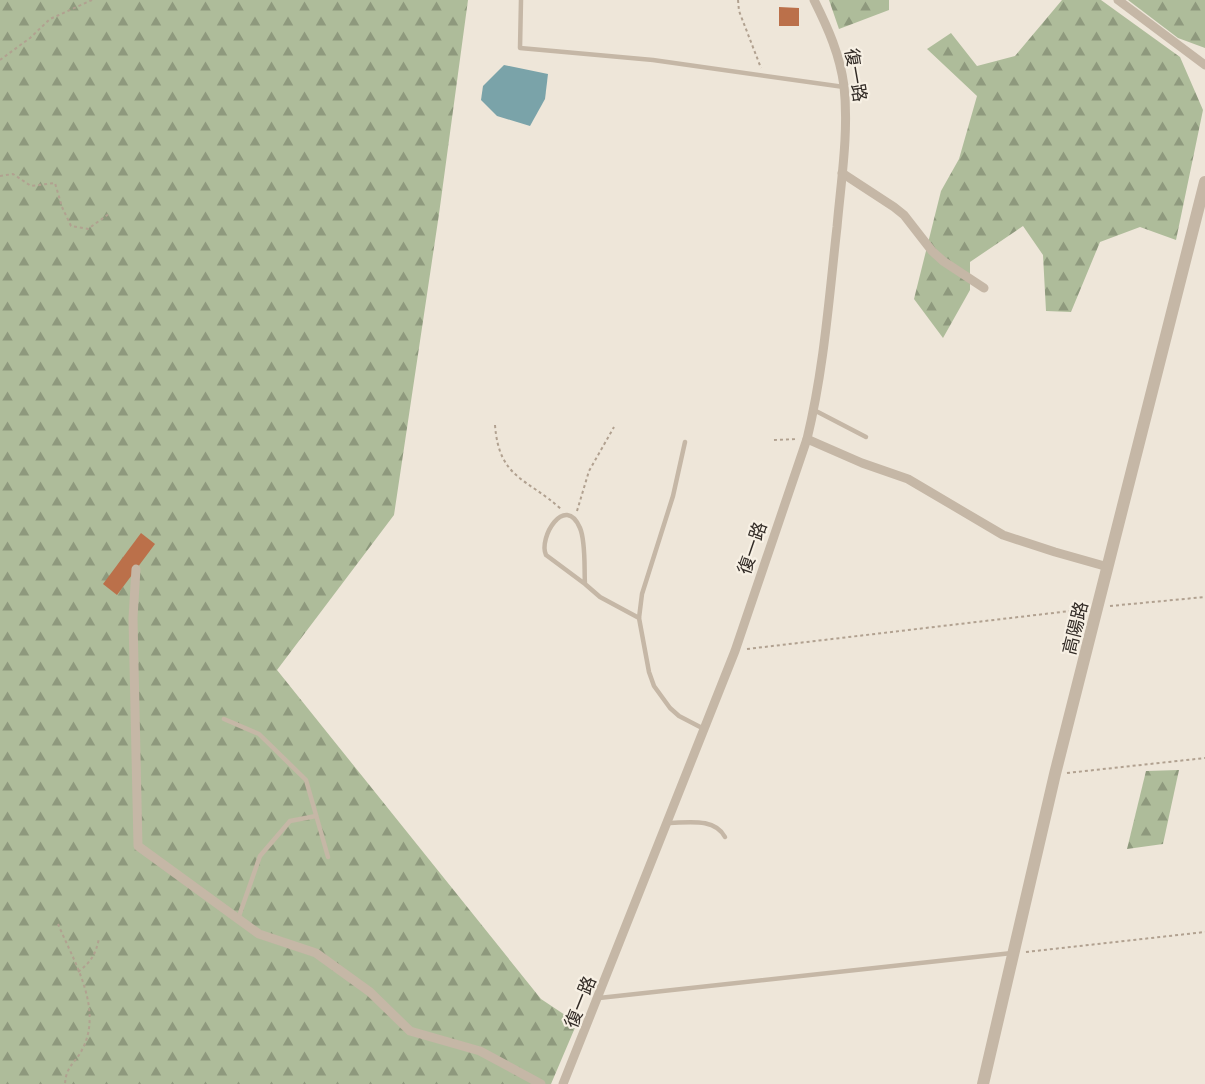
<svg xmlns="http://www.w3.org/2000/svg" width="1205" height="1084" viewBox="0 0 1205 1084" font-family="Roboto,'Noto Sans TC',sans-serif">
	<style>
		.forest { fill: url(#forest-firs) }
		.water { fill: #7aa3a9 }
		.building { fill: #bb704a }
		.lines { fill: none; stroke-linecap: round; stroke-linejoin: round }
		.path { stroke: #b1a190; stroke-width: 2; stroke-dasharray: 3 3; stroke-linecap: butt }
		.service { stroke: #c5b7a6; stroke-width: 4.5 }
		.minor { stroke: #c5b7a6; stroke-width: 9 }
		.tertiary { stroke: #c5b7a6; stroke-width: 12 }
		.labels { text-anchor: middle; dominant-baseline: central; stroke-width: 4.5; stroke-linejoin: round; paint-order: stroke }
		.street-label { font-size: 18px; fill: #322b26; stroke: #f7f0e4 }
	</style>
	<defs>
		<pattern id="forest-firs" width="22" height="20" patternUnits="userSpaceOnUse" patternTransform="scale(1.5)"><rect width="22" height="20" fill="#aebc9a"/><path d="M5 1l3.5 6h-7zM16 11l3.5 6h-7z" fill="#8e997d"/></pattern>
	</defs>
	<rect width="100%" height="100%" fill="#eee6d9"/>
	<g class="forest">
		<path d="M0 0H468L439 214 394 515 277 670 541 999 577 1023 551 1084H0Z"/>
		<path d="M829 0H889V10L839 29Z"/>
		<path d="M1062 0H1101L1180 57 1203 110 1176 240 1140 227 1100 242 1071 312 1046 311 1043 255 1023 226 970 262V290L943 338 914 299 941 191 959 159 977 96 927 49 951 33 977 66 1015 56Z"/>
		<path d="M1128 0H1205V48L1178 38Z"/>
		<path d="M1179 770 1163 844 1127 849 1146 771Z"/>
	</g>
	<path class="water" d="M504 65 548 74 545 99 530 126 497 116 481 100 483 86Z"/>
	<g class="building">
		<path d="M779 7 799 8V26H779Z"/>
		<path d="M141 533 155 544 117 595 103 584Z"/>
	</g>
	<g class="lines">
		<g class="path">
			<path d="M738 0 739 11 761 68"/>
			<path d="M0 60 30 38 50 19 92 0"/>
			<path d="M0 176 13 174 31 186 55 183 62 207 71 226 88 229 110 213"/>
			<path d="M495 425C499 479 527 478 561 509"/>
			<path d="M774 440 798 439"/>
			<path d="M577 511 589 471 614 427"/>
			<path d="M1110 606 1205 597"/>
			<path d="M747 649 1087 609"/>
			<path d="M1067 773 1205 758"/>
			<path d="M58 924C73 960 103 1007 83 1048 76 1063 66 1065 65 1084"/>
			<path d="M1026 952 1205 932"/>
			<path d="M78 972C91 962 96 954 99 938"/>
		</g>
		<g class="service">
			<path d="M521 0 520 48 653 60 844 87"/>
			<path d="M814 410 866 437"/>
			<path d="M685 442 673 496 642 594 639 618 649 672 654 686 670 708 679 716 704 729"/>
			<path d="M585 584 546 555C538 538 565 493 580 528 586 542 584 569 585 584L600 597 639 618"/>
			<path d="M224 719 259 734 306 780 328 857"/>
			<path d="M667 823C687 823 714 817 725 837"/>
			<path d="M238 919 260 856 290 821 316 816"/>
			<path d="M599 998 1012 953"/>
		</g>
		<g class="minor">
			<path d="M1118 0 1205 65"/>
			<path d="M842 173 894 207 904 215 932 251 943 261 984 288"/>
			<path d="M807 439 862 463 908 479 1003 535 1055 552 1108 567"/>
			<path d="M136 569 133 618 138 846 259 934 316 953 370 992 410 1031 480 1051 541 1084"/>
			<path d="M563 1084 735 651 807 439C824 369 829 298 837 227 841 181 849 132 844 86 840 55 828 28 814 0"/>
		</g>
		<path class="tertiary" d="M983 1084 1055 774 1205 182"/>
	</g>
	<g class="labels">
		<g class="street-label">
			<text transform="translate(856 75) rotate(80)">復一路</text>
			<text transform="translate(752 548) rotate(-71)">復一路</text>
			<text transform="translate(1075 628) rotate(-76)">高陽路</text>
			<text transform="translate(580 1002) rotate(-68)">復一路</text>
		</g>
	</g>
</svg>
